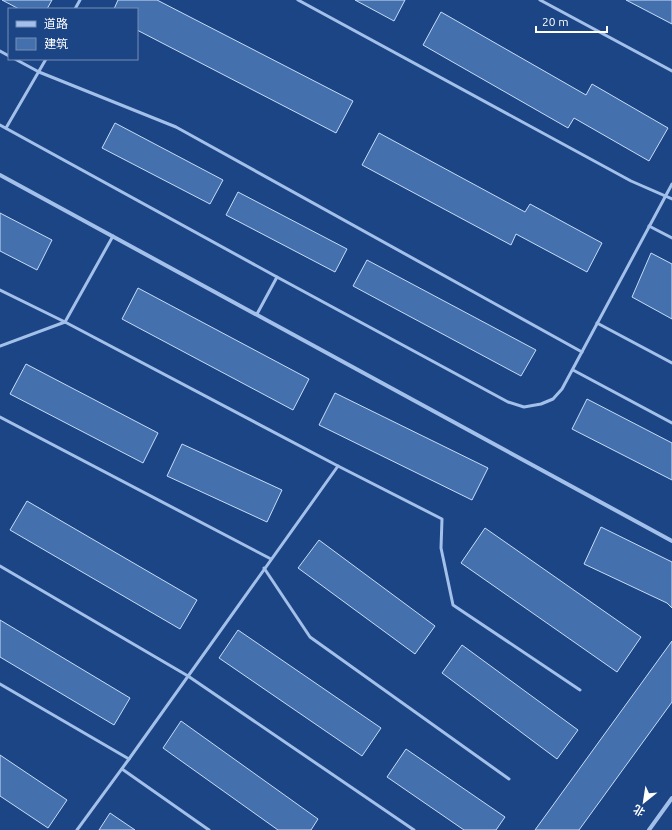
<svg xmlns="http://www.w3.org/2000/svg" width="672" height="830" viewBox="0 0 672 830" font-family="Ubuntu,'Noto Sans SC',sans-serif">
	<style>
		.building { fill: #4470ae; stroke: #c7dcf8 }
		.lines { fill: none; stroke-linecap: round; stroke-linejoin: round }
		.service { stroke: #a3c0eb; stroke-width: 3 }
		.minor { stroke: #a3c0eb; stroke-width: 4 }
	</style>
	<rect width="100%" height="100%" fill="#1c4585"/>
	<g class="building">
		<path d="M2 0H52L47 9H19Z"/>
		<path d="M118 0H157L353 101 336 133 137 30V9H114Z"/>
		<path d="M355 0H405L394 21Z"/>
		<path d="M626 0H672V24Z"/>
		<path d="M441 12 586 95 592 84 668 128 649 161 574 118 568 128 423 45Z"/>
		<path d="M115 123 223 180 210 204 102 148Z"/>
		<path d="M379 133 525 212 530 204 602 243 587 272 516 234 511 245 362 165Z"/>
		<path d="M238 192 347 249 335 272 226 215Z"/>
		<path d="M0 213 52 240 37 270 0 251Z"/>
		<path d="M651 253 672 264V319L632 297Z"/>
		<path d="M367 260 536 350 521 376 353 286Z"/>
		<path d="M138 288 309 379 293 410 122 319Z"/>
		<path d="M26 364 158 433 143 463 10 394Z"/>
		<path d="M335 393 488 468 472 500 319 425Z"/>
		<path d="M587 399 672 443V480L572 429Z"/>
		<path d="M182 444 282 490 267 522 167 476Z"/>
		<path d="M27 501 197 600 180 629 10 530Z"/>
		<path d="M601 527 672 562V608L667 603 584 564Z"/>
		<path d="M485 528 641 637 617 672 461 563Z"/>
		<path d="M319 540 435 626 415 654 298 568Z"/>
		<path d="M0 620 130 698 114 725 0 657Z"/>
		<path d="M238 630 381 728 362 756 219 658Z"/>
		<path d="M672 641V702L579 830H535Z"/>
		<path d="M462 645 578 730 557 759 442 673Z"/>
		<path d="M181 721 318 819 311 830H278L163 748Z"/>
		<path d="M406 749 505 817 496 830H464L387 777Z"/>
		<path d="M0 755 67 800 48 828 0 796Z"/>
		<path d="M110 813 135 830H99Z"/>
	</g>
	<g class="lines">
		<g class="service">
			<path d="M298 0 631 181 672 199"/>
			<path d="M540 0 672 71"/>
			<path d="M75 9 80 0"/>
			<path d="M0 51 9 56"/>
			<path d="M15 59 39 72 176 127 582 352"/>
			<path d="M0 125 277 277 508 402 524 407 541 404 553 399 562 389 672 184"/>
			<path d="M6 128 46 59"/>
			<path d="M649 226 672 238"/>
			<path d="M0 290 65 322 338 466 442 519 441 548 453 605 580 690"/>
			<path d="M257 314 277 277"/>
			<path d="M597 323 672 363"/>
			<path d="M0 346 65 322 113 236"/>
			<path d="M573 370 672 423"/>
			<path d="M0 417 271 559"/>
			<path d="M0 566 188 676 414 830"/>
			<path d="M264 568 310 637 509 779"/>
			<path d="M0 684 129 759"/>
			<path d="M122 769 209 830"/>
			<path d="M77 830 129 759 338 466"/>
		</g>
		<g class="minor">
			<path d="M0 175 672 541"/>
			<path d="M649 830 672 798"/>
		</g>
	</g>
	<rect x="8" y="8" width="130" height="52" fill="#1c4585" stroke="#778fb6"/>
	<rect x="16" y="21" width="20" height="6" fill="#a3c0eb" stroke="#778fb6"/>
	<text x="44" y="28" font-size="12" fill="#ffffff">道路</text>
	<rect x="16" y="38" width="20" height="12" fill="#4470ae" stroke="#778fb6"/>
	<text x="44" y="48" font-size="12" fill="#ffffff">建筑</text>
	<g transform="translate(644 802) rotate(210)" stroke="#1c4585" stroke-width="3" paint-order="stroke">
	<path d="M0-3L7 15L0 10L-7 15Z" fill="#ffffff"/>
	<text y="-6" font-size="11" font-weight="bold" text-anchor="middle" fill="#ffffff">北</text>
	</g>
	<path d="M536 26v6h71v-6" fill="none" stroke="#ffffff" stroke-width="2"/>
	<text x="542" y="26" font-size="12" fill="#ffffff" stroke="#1c4585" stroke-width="3" paint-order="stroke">20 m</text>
</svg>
